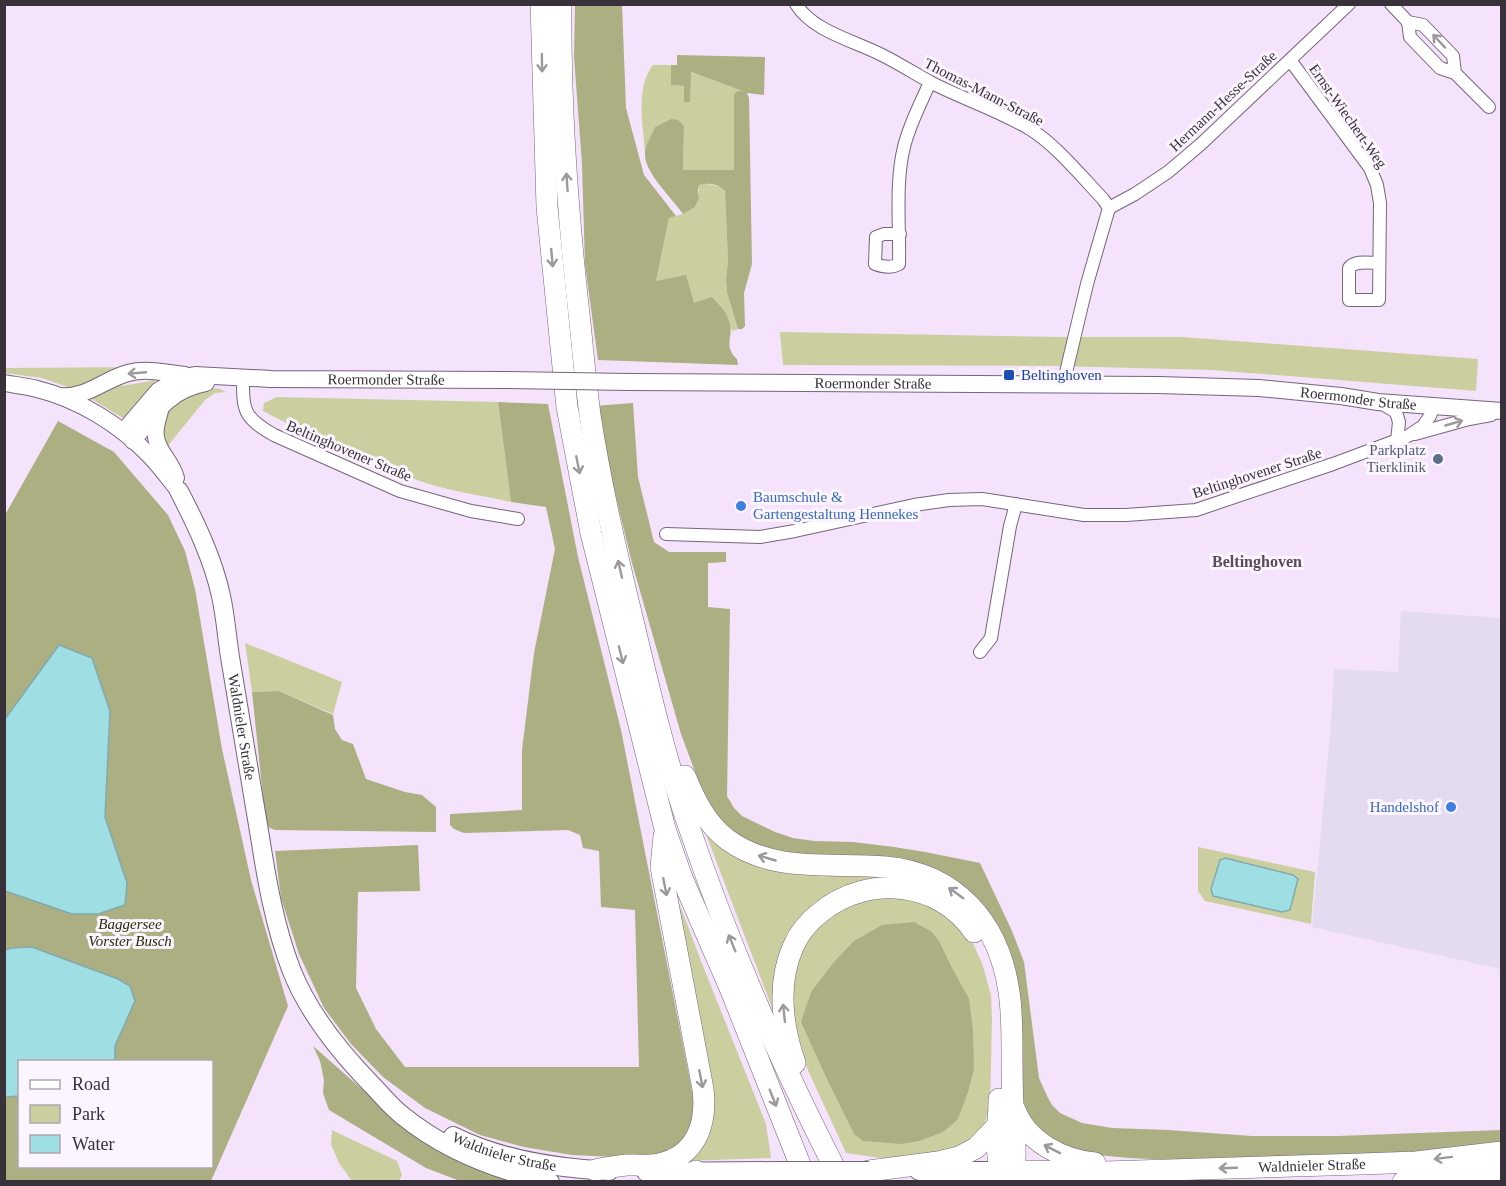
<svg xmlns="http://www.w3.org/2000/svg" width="1506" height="1186" viewBox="0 0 1506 1186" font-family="Georgia,serif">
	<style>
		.commercial { fill: #e4dbf0 }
		.green { fill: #cbcfa0 }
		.forest { fill: #abaf81 }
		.water { fill: #9fdee3; stroke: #80aab0; stroke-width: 1.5 }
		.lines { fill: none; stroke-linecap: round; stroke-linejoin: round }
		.street-casing { stroke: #75657a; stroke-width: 14 }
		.secondary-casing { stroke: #75657a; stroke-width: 18 }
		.primary-casing { stroke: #75657a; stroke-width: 20 }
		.highway-casing { stroke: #75657a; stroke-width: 22 }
		.street { stroke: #fff; stroke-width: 12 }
		.secondary { stroke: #fff; stroke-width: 16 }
		.primary { stroke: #fff; stroke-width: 18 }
		.highway { stroke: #fff; stroke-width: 21 }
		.secondary-bridge-casing { stroke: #75657a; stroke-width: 18; stroke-linecap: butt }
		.primary-bridge-casing { stroke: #75657a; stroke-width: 20; stroke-linecap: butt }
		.secondary-bridge { stroke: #fff; stroke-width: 16 }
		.primary-bridge { stroke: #fff; stroke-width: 18 }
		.oneway { stroke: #9c989c }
		.transit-dot { fill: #1a4fb4; stroke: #fcf4fe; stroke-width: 2 }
		.service-dot { fill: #5c6f8a; stroke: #fcf4fe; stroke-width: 2 }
		.shop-dot { fill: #3f7fe0; stroke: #fcf4fe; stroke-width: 2 }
		.labels { text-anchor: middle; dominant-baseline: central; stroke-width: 6; stroke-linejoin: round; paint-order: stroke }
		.street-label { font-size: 15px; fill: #38313a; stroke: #fcf4fe }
		.transit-label { font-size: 15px; fill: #164399; stroke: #fcf4fe; text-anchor: start }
		.service-label { font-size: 15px; fill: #4e5e75; stroke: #fcf4fe; text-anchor: end }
		.shop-label { font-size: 15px; fill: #366cbe; stroke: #fcf4fe; text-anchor: start }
		.park-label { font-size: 15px; font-style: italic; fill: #2b2c06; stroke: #fcf4fe }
		.neighbourhood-label { font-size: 16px; font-weight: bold; fill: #5a4a5f; stroke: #fcf4fe }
	</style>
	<rect width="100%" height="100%" fill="#f5e2fb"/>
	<path class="commercial" d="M1401 611 1501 618V969L1312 927 1331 725 1334 669 1398 672Z"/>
	<g class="green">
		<path d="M653 65H671V85L684 86V102L690 101V72L747 92 734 94V170H683L684 126 671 119 655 127 645 153C643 125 635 88 653 65Z"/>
		<path d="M704 183 721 187 725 192 728 261 726 279 727 292 738 329 732 331 729 318 694 304 656 281 669 218 683 214 695 207 699 198V185Z"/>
		<path d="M780 332 1061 337H1182L1478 359 1476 391 1212 370 1057 366 783 365Z"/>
		<path d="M149 367 73 389 42 378 5 373 4 368Z"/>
		<path d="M151 376 157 378 129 419 126 420 90 398 121 380 122 386 151 381Z"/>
		<path d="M210 388 220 389 226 392 215 393 205 400 166 448 161 429 168 409 177 399Z"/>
		<path d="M277 397 498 402 511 502C486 496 454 492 429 484 372 466 317 439 263 411L264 403Z"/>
		<path d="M245 643 342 682 333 714 279 691 252 692Z"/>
		<path d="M699 816 896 874 981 936 902 883 794 929 779 1026Z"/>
		<path d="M1198 847 1315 872 1311 924 1205 901 1198 891Z"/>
		<path d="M667 871 701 961 766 1124 771 1158 683 1161 707 1128Z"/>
		<path d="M899 895 931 905 969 935 982 963 991 995 992 1020 990 1105 985 1123 973 1142 966 1148 888 1159 846 1153 807 1068 791 1009 793 974 802 947 819 921 850 903Z"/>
		<path d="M332 1130 397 1161 402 1175 399 1181H352L339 1163 331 1144Z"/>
	</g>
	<g class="forest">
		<path d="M575 5H622L626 108 644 175 676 216 669 218 656 281 686 275 694 303 712 297C718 304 726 311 729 320 735 335 722 346 737 359L738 365 598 360 585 264 582 164 574 57Z"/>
		<path d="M677 55 765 57 764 95 747 93 749 98 752 264 744 293 745 326 742 329H738L727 292 726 279 728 261 725 191C719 184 708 182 699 185L698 190 699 198 695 207 683 214C672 198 644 172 645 154 645 145 652 135 655 127L671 119 678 120 684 126 683 170H734V94L738 91H743L691 72 690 102H684V86L671 85V65H677Z"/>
		<path d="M498 402 548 404 578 557 621 730 694 1101 692 1129 675 1150 636 1158 572 1155 524 1147 480 1135 425 1108 383 1077 351 1044 324 1008 299 954 281 898 275 851 418 845 420 891 358 892 356 988 376 1029 405 1067H639L635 910 601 907 599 851 583 848 580 835 568 830 464 833 454 829 450 825V814L522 810V750L534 653 555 549 546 507 511 502Z"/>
		<path d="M633 403 638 477 654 542 669 552H726V562L708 563V607L730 609 727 796 734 808 742 816 775 832 793 838 814 841 853 842 894 847 925 852 980 863 1012 931 1024 962 1039 1078 1047 1096 1052 1105 1060 1113 1082 1123 1112 1128 1168 1130 1252 1136H1338L1501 1130V1144L1407 1153 1176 1160 1129 1158 1077 1153 1049 1141 1025 1112 1022 1100 1016 991 950 878 929 866 902 861 825 857 769 850 748 841 730 829 714 812 703 793 681 734 632 563 594 406Z"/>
		<path d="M58 421 114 452 168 515 185 551 195 589 222 749 251 880 288 1006 211 1181H5V1097L19 1096 20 1166H212V1062L115 1061V1046L134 1001 130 986 118 979 32 947 12 948 5 950V891L72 914 127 883 105 817 110 711 59 645 5 719V515Z"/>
		<path d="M279 691 333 715 335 729 342 740 353 744 366 779 405 792 422 795 436 807V832L275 830 270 828 266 825 252 692Z"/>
		<path d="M914 922 932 932 940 943 951 966 969 999 973 1031 974 1069 968 1092 958 1119 943 1132 919 1141 902 1144 863 1141 854 1134 827 1079 801 1022 811 992 834 962 854 941 882 925Z"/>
		<path d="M313 1046 405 1127 459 1162 515 1181H460L426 1168 329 1110 323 1093 324 1080 320 1061Z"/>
	</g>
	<g class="water">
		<path d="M59 645 92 658 110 711 105 817 127 883 125 905 98 914H72L5 891V719Z"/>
		<path d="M1225 858 1293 875 1298 879 1290 910 1282 912 1213 896 1211 889 1220 860Z"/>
		<path d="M32 947 118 979 130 986 135 1001 115 1046V1061L20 1062 19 1096 5 1097V950L12 948Z"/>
	</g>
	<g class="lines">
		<defs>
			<g id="street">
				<path d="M796 4C812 31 855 41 882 55 898 63 914 73 930 82 963 99 998 110 1030 129 1056 145 1081 176 1103 199L1109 208 1087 284 1063 385"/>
				<path d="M1391 4 1408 22 1423 25 1453 56 1455 73"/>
				<path d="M1408 22 1410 37 1440 68 1455 73 1489 107"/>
				<path d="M1290 60 1370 168 1377 185 1380 203 1379 300H1349V268C1355 260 1369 263 1378 263"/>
				<path d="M1109 208 1135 194 1168 172 1201 144 1349 4"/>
				<path d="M900 234H884L876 237 875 264C883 267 892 268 899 264 900 228 895 182 904 147 909 125 921 103 930 82"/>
				<path d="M243 377C243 411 243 417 274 435L400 491 471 511 518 519"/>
				<path d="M1381 403 1396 412 1399 422 1397 441"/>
				<path d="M1415 434 1469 419 1491 415"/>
				<path d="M666 534 760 537 795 531 914 505 949 500 982 499 1084 515H1126L1196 510 1333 464 1408 436 1423 426 1430 416 1433 407"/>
				<path d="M980 652 991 638 1010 526 1016 504"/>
			</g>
			<g id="secondary">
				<path id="s1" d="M630 382 1158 385 1259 388 1341 396 1378 402 1502 411"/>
				<path d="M4 383C15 385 26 386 37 389 78 399 119 424 149 455 160 466 169 479 179 491"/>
				<path d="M60 396C87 398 103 380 128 373 146 368 167 373 185 375"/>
				<path d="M160 411C157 421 153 433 158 444 163 457 172 463 176 478"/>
				<path id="s2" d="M123 432 158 391 180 378 195 375 271 379 504 380"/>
				<path d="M133 441C155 413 169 390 206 383"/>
			</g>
			<g id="primary">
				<path id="s3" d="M179 491C196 524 213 559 221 596 226 618 227 641 231 663 241 721 250 779 260 837 267 882 275 927 291 969 308 1013 339 1051 371 1084 381 1094 391 1107 403 1116 446 1151 496 1170 550 1182"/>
				<path id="s4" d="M453 1136C501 1160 556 1168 609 1171"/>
				<path d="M919 1171H1014"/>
				<path d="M646 1172 779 1171"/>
			</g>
			<g id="highway">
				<path d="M541 4 547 207 567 407 591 533 665 829 682 878 730 988 807 1182"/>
				<path d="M561 4C560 111 568 218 580 323 583 354 586 384 590 415 601 486 617 556 634 625 650 693 666 761 689 827 730 948 782 1067 842 1182"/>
				<path d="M685 776C695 800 706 824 728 840 775 874 832 862 886 867 957 874 999 923 1009 992 1012 1011 1012 1031 1012 1051 1012 1069 1012 1087 1013 1105 1013 1130 1019 1158 1011 1182"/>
				<path d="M795 1063C782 1026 777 983 793 947 799 933 809 921 821 912 868 874 940 881 974 932"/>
				<path d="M999 1099C999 1126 993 1157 1004 1182"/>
				<path d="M1015 1110C1027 1142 1063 1160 1095 1163"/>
				<path d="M595 1170C605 1168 616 1166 627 1165 637 1165 648 1166 659 1164 697 1156 707 1123 703 1089L661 867 664 836"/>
				<path d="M869 1171 938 1162 959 1157 976 1148 999 1124"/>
				<path id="s5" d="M1015 1171 1105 1172 1361 1164 1416 1162 1502 1152"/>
				<path d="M678 1182 696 1171"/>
				<path d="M1403 1182 1502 1171"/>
			</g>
		</defs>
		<use href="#street" class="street-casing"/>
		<use href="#secondary" class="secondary-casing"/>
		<use href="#primary" class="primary-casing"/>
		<use href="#highway" class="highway-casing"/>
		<use href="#street" class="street"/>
		<use href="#secondary" class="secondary"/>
		<use href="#primary" class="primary"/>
		<use href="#highway" class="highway"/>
		<defs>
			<path id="secondary-bridge" d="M504 380 630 382"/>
			<path id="primary-bridge" d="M779 1171H869"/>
		</defs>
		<use href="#secondary-bridge" class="secondary-bridge-casing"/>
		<use href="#primary-bridge" class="primary-bridge-casing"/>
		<use href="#secondary-bridge" class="secondary-bridge"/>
		<use href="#primary-bridge" class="primary-bridge"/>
	</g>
	<defs><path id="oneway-shaft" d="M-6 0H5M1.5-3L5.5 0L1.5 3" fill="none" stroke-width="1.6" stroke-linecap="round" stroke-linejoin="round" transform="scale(1.5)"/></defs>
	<g class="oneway">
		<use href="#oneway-shaft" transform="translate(1439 41) rotate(-133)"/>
		<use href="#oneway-shaft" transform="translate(542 63) rotate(89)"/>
		<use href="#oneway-shaft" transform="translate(567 182) rotate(-94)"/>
		<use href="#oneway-shaft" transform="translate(552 258) rotate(85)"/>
		<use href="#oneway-shaft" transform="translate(137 373) rotate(175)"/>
		<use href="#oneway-shaft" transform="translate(1454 423) rotate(-16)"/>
		<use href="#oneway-shaft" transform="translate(578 465) rotate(79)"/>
		<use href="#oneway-shaft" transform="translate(620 569) rotate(-103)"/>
		<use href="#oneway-shaft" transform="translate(621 655) rotate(76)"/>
		<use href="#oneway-shaft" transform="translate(767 858) rotate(-164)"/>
		<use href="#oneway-shaft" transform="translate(665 887) rotate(79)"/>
		<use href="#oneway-shaft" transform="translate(956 893) rotate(-144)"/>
		<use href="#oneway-shaft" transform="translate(732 943) rotate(-112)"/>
		<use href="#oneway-shaft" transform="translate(784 1013) rotate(-96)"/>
		<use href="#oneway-shaft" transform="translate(701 1079) rotate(79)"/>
		<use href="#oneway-shaft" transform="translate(773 1098) rotate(68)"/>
		<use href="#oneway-shaft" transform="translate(1052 1149) rotate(-153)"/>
		<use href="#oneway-shaft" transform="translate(1443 1158) rotate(173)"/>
		<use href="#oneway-shaft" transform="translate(1228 1168) rotate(178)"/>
	</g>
	<rect class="transit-dot" x="1003" y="369" width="12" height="12" rx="3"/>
	<circle class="service-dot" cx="1438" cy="459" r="6"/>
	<g class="shop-dot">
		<circle cx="741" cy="506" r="6"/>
		<circle cx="1451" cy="807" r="6"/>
	</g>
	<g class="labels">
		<g class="street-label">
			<text transform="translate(984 92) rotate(27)">Thomas-Mann-Straße</text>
			<text transform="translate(1223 101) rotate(-43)">Hermann-Hesse-Straße</text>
			<text transform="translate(1348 116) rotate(55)">Ernst-Wiechert-Weg</text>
			<text stroke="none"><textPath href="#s2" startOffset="286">Roermonder Straße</textPath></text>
			<text stroke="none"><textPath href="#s1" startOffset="243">Roermonder Straße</textPath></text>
			<text stroke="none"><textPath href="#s1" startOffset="729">Roermonder Straße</textPath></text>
			<text transform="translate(349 451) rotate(23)">Beltinghovener Straße</text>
			<text transform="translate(1257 473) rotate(-18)">Beltinghovener Straße</text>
			<text stroke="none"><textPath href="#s3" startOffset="246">Waldnieler Straße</textPath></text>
			<text stroke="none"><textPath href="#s4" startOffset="54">Waldnieler Straße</textPath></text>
			<text stroke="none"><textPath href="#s5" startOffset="297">Waldnieler Straße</textPath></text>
		</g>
		<g class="transit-label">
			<text x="1021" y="375">Beltinghoven</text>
		</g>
		<g class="service-label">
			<text x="1426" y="450">Parkplatz<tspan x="1426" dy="17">Tierklinik</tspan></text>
		</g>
		<g class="shop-label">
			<text x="753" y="497">Baumschule &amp;<tspan x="753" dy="17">Gartengestaltung Hennekes</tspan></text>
			<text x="1439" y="807" text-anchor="end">Handelshof</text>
		</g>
		<g class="park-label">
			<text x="130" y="924">Baggersee<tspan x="130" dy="17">Vorster Busch</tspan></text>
		</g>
		<g class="neighbourhood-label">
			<text x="1257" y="561">Beltinghoven</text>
		</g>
	</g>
	<rect width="1506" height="1186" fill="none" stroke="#38313a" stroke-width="12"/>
	<rect x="18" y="1060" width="195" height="108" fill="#fcf4fe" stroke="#aea6b0" stroke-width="1.5"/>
	<rect x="30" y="1080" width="30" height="9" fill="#ffffff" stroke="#aea6b0" stroke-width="1.5"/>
	<text x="72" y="1090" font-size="18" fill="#38313a">Road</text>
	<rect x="30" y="1105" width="30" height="18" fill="#cbcfa0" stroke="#aea6b0" stroke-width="1.5"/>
	<text x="72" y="1120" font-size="18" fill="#38313a">Park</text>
	<rect x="30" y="1135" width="30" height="18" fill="#9fdee3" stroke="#aea6b0" stroke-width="1.5"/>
	<text x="72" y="1150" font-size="18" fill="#38313a">Water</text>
</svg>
